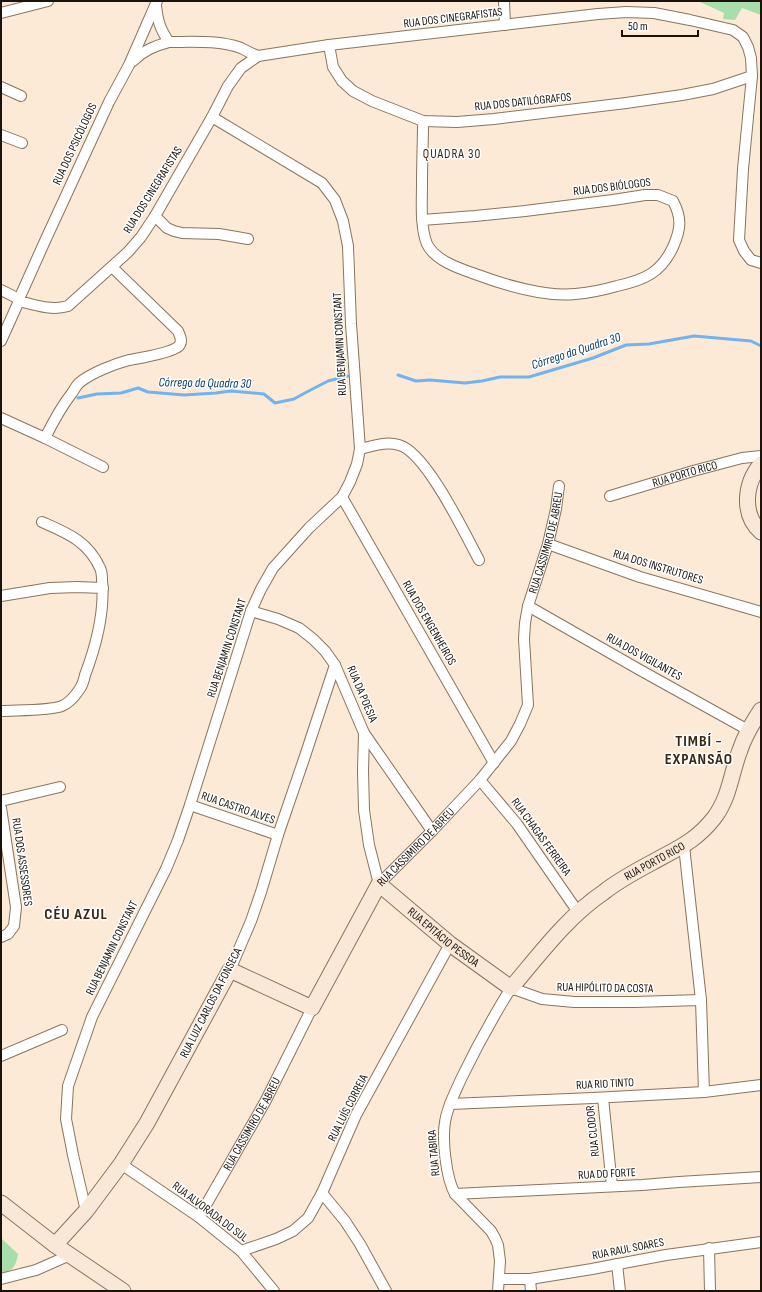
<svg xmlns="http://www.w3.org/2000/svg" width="762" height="1292" viewBox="0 0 762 1292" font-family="'Sofia Sans Condensed',sans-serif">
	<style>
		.green { fill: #a8deaa }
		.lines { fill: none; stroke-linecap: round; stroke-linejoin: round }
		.stream { stroke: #6fb3f2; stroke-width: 3 }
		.street-casing { stroke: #89755f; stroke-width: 12 }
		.secondary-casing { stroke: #89755f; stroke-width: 17 }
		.street { stroke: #fff; stroke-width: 10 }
		.secondary { stroke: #f9e7d8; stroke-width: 15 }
		.labels { text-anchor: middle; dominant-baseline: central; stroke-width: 3; stroke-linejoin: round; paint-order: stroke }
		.street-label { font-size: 12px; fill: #1b130b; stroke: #fff }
		.neighbourhood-label { font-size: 13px; letter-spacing: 1px; fill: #392814; stroke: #fff }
		.water-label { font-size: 13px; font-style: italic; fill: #0d3f68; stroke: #fff }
		.district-label { font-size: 16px; font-weight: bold; letter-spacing: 1px; fill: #392814; stroke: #fff }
	</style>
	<rect width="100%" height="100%" fill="#fcead7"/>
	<g class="green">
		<path d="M698 1H761V15L742 8 735 20 723 19 724 13Z"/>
		<path d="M1 1238 18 1254C16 1266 13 1271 1 1274Z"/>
	</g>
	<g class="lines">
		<g class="stream">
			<path d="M398 375 416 381 430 380 465 383 482 381 500 377H529L593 358 626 345 649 344 694 336 751 341 761 346"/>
			<path d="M78 398 97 394 121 393 138 388 148 392 184 395 216 393 231 391 264 394 275 403 294 399 303 394 328 381 348 376"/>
		</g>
		<defs>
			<g id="street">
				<path d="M504 1 505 25"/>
				<path d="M156 6C158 22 160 29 169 42 192 42 219 40 241 48 247 51 252 54 258 56"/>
				<path d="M1 13 48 1"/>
				<path d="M329 45 333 67 342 81 353 91 372 101 423 121 457 122 494 119 626 103 682 95 713 89 752 76"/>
				<path d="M133 61C144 50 155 46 169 42"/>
				<path d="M1 87 21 96"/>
				<path d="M1 135 22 143"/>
				<path d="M155 216 167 228 174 231 182 233 219 234 248 239"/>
				<path d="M422 220 475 216 525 211 613 200 645 195H658L673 201C682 218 681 229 673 247 661 273 644 280 617 286 603 290 589 293 575 294 546 297 505 285 478 275 461 269 435 261 427 244 420 227 422 202 422 184 422 163 423 142 423 121"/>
				<path d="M1 290 19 299V301C35 305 52 311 68 306L128 252 141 237 155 216 212 117 228 86 241 68 258 56 329 45 598 14 626 12 654 13 690 20 733 30 743 37 748 47 751 58 752 76 743 169 739 240 744 251 751 260 761 263"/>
				<path d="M19 299 45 241 109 102 129 65 157 1"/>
				<path d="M1 341 19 301"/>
				<path d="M1 418 45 438 103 467"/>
				<path d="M45 438C53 422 61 407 72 393 74 390 76 386 79 383 91 373 114 364 129 360 140 358 172 353 179 346 183 341 180 336 178 331L112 267"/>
				<path d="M360 449C373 446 386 441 399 445 426 452 465 534 479 560"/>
				<path id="s1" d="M610 496 693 471 742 458 761 456"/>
				<path d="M342 497 494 763"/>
				<path d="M548 544 640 577 761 612"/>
				<path d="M1 596 50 588 77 587 103 588"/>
				<path d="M528 606 640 670 748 730"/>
				<path d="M251 611 278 619 299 628 313 639 325 651 335 665 364 733 363 771 364 810 369 845 379 884"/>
				<path d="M1 711C16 710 50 711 62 706 69 703 75 696 79 690 82 686 84 680 85 675 96 646 105 612 102 580 102 576 102 572 100 568 88 541 67 533 42 522"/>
				<path d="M364 733 432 831"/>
				<path d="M480 780 517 824 578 912"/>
				<path d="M1 801 60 787"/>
				<path d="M190 805 278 835"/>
				<path d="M1 808 16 907 14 926 8 934 1 937"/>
				<path d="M684 846 701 1000 704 1092"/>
				<path id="s2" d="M379 884 432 831 480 780 511 741 520 724 528 705 524 639 525 623 528 606 548 544 556 509 559 486"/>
				<path d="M230 970 251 921 261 892 278 835 304 759 335 665"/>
				<path d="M1 1056 62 1030"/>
				<path d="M603 1098 612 1186"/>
				<path d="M450 1104 593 1098 704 1092 761 1085"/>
				<path d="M121 1164 199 1217 241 1251 274 1291"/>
				<path d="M322 1193 345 1221 360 1244 386 1291"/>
				<path d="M455 1194 642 1185 679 1182 761 1177"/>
				<path d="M86 1211 73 1155 66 1119 68 1086 92 1017 166 869 178 840 190 805 251 611 261 589 273 568 309 528 342 497 350 482 357 464 360 449 351 324 348 246 343 221 335 200 322 183 212 117"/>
				<path id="s3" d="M199 1217 265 1102 312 1008"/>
				<path d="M709 1248 710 1291"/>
				<path d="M241 1251 276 1239 293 1231 308 1218 322 1193 356 1115 450 944"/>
				<path d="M617 1264 620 1291"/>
				<path d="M1 1279 36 1270 70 1255"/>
				<path d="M499 1279H530L592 1269 666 1255 761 1242"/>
				<path d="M530 1279 531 1291"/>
				<path d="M498 1291 500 1261 498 1245 495 1238 491 1231 455 1194C446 1178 442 1140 445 1122 447 1107 455 1093 461 1079 476 1048 493 1017 511 988L542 999 574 1002H635L701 1000"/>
			</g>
			<g id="secondary">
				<path d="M761 464C745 483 741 514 761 532"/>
				<path d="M1 1203 55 1245 123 1291"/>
				<path id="s4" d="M55 1245 86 1211 121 1164 147 1123 230 970 312 1008 379 884 450 944 511 988C540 954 567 917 604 892 619 880 636 871 653 862 678 848 696 841 714 818 730 797 731 773 740 750 745 735 753 722 761 710"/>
			</g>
		</defs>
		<use href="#street" class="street-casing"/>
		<use href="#secondary" class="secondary-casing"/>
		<use href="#street" class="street"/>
		<use href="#secondary" class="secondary"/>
	</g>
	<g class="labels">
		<g class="street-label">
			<text transform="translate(453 18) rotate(-7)">RUA DOS CINEGRAFISTAS</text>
			<text transform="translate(523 102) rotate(-6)">RUA DOS DATILÓGRAFOS</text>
			<text transform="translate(75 144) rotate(-65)">RUA DOS PSICÓLOGOS</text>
			<text transform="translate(612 187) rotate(-7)">RUA DOS BIÓLOGOS</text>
			<text transform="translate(153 190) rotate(-58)">RUA DOS CINEGRAFISTAS</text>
			<text transform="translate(340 344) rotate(-93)">RUA BENJAMIN CONSTANT</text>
			<text stroke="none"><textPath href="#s1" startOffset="78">RUA PORTO RICO</textPath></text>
			<text stroke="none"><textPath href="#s2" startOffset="400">RUA CASSIMIRO DE ABREU</textPath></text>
			<text transform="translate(658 567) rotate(17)">RUA DOS INSTRUTORES</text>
			<text transform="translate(429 623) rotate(60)">RUA DOS ENGENHEIROS</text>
			<text transform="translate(227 648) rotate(-72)">RUA BENJAMIN CONSTANT</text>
			<text transform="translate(644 657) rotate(29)">RUA DOS VIGILANTES</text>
			<text transform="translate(362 694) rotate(67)">RUA DA POESIA</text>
			<text transform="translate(238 808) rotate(19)">RUA CASTRO ALVES</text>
			<text transform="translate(541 837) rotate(54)">RUA CHAGAS FERREIRA</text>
			<text stroke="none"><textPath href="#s2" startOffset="52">RUA CASSIMIRO DE ABREU</textPath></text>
			<text stroke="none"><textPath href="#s4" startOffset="920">RUA PORTO RICO</textPath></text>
			<text transform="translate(22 862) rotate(82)">RUA DOS ASSESSORES</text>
			<text stroke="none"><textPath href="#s4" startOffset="642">RUA EPITÁCIO PESSOA</textPath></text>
			<text transform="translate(112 948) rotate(-64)">RUA BENJAMIN CONSTANT</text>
			<text transform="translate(605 988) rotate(1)">RUA HIPÓLITO DA COSTA</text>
			<text transform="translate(211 1003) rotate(-63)">RUA LUIZ CARLOS DA FONSECA</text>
			<text transform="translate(605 1084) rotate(-3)">RUA RIO TINTO</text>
			<text transform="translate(348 1108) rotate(-63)">RUA LUÍS CORREIA</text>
			<text stroke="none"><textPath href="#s3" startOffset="107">RUA CASSIMIRO DE ABREU</textPath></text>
			<text transform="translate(593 1131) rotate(-96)">RUA CLODOR</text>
			<text transform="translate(434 1153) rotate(-95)">RUA TABIRA</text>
			<text transform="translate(607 1174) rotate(-3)">RUA DO FORTE</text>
			<text transform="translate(210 1212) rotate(37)">RUA ALVORADA DO SUL</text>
			<text transform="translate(628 1249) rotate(-11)">RUA RAUL SOARES</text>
		</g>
		<g class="neighbourhood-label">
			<text x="452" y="154">QUADRA 30</text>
		</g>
		<g class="water-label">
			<text transform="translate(576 351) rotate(-18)">Córrego da Quadra 30</text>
			<text transform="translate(205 383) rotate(1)">Córrego da Quadra 30</text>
		</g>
		<g class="district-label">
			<text x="699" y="741">TIMBÍ -<tspan x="699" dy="18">EXPANSÃO</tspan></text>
			<text x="76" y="914">CÉU AZUL</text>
		</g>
	</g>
	<rect width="762" height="1292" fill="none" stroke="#1b130b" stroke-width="4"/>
	<path d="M622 30v6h76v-6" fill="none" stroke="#1b130b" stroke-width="2"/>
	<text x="628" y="30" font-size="12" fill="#1b130b" stroke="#ffffff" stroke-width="3" paint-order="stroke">50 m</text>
</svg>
